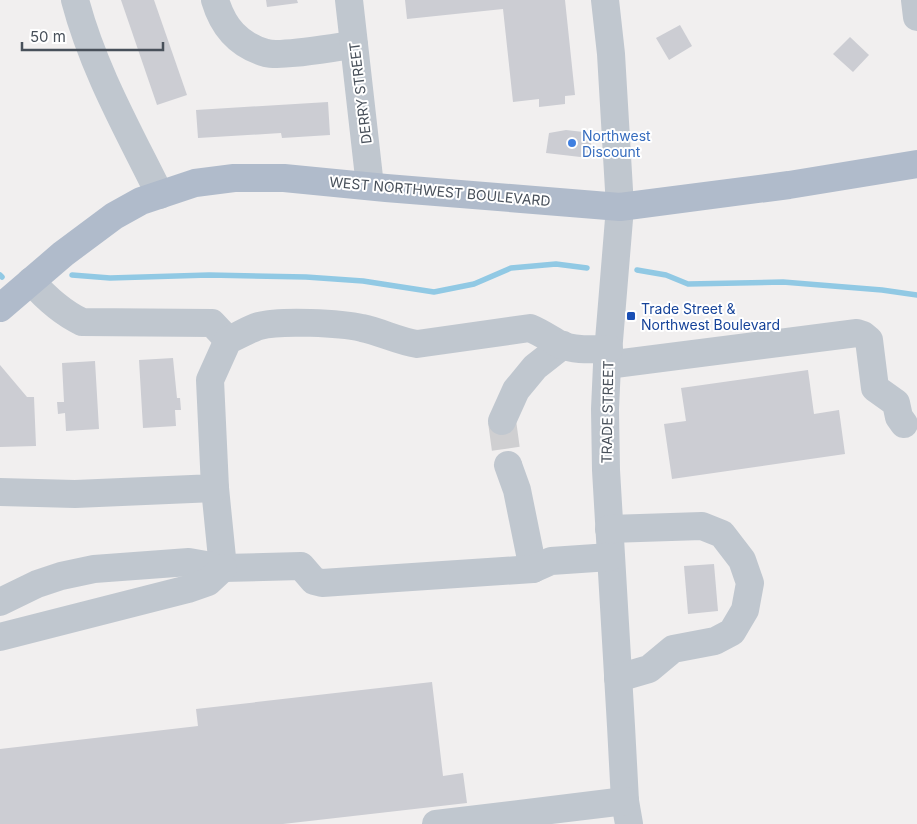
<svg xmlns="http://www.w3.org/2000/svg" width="917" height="824" viewBox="0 0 917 824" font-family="Inter,sans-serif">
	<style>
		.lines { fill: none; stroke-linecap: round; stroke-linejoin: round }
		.stream { stroke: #91c9e4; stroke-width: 5.5 }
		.building { fill: #cccdd3 }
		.minor-tunnel { stroke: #cfcfd1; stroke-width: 28; stroke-dasharray: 28 14; stroke-linecap: butt }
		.minor { stroke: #c0c7cf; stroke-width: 28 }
		.major { stroke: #b0bbcb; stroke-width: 28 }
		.shop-dot { fill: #3f7fe0; stroke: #fff; stroke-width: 2 }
		.transit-dot { fill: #1a4fb4; stroke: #fff; stroke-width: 2 }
		.labels { text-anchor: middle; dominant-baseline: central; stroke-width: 4; stroke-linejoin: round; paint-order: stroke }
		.street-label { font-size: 14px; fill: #48505a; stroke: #fff }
		.shop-label { font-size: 14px; fill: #366cbe; stroke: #fff; text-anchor: start }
		.transit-label { font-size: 14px; fill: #164399; stroke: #fff; text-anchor: start }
	</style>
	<rect width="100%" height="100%" fill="#f1efef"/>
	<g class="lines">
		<g class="stream">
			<path d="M637 270 666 275 688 284 783 282 882 290 917 295"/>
			<path d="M0 275 2 277"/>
			<path d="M72 275 110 278 209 275 306 277 363 281 434 292 474 284 511 268 556 264 587 268"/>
		</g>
	</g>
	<g class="building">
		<path d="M121 0H154L187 95 157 105Z"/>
		<path d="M266 0H297L298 3 267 7Z"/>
		<path d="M405 0H565L575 95 565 96V104L539 107V99L513 102 503 9 407 19Z"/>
		<path d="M680 25 692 46 669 60 656 38Z"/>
		<path d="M850 37 869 55 853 72 833 54Z"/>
		<path d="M328 102 330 135 282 138 281 133 198 138 196 110Z"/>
		<path d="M566 130 592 133 589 158 546 153 549 133Z"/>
		<path d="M173 358 177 398H180L181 410H175L176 426 143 428 139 360Z"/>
		<path d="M95 361 99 429 66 431 65 413 58 414 57 402H64L62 363Z"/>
		<path d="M0 365 27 397H34L36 446 0 447Z"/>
		<path d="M808 370 814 414 839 410 845 454 672 479 664 424 686 421 681 388Z"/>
		<path d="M714 564 718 611 688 614 684 566Z"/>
		<path d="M432 682 443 776 463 773 467 803 283 824H0V749L198 726 196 709Z"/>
	</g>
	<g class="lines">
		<path class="minor-tunnel" d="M502 421 508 465"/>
		<g class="minor">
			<path d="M75 0C93 69 129 132 160 195"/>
			<path d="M215 0C223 27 238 45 266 53 283 57 334 47 354 45"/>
			<path d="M349 0 370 186"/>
			<path d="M605 0 611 54 620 207 607 365 605 409 606 470 621 726 625 801 629 824"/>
			<path d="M915 0 917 17"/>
			<path d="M31 281C46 298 61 312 82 322L212 323 228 340"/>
			<path d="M607 365 857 333 863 335 869 340 875 388 896 403 899 417 904 424"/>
			<path d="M502 421 516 390 535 367 563 345"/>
			<path d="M508 465 517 490 533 569"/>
			<path d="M215 488 223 568 301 566 314 581 322 583 533 569 551 561 610 557"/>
			<path d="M0 492 75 494 215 488 210 380 228 340C238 336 249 329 259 326 280 320 341 323 362 328 381 332 398 341 417 344L530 328C542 333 550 339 561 345 575 351 594 349 609 349"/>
			<path d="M609 529 702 526 722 534 742 560 750 583 745 610 732 632 715 641 673 649 649 669 618 678"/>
			<path d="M0 602 37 584 61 576 94 569 189 562 223 568"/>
			<path d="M0 637 188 589 208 582 223 568"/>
			<path d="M436 824 625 801"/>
		</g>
		<path class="major" d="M0 308 63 254 114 216 141 201 195 183 234 178H284L386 188 620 207 789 185 917 164"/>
	</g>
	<circle class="shop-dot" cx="572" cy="143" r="5"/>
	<rect class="transit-dot" x="626" y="311" width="10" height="10" rx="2.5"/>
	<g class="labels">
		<g class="street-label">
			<text transform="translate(360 93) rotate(-97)">DERRY STREET</text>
			<text transform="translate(440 191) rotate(5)">WEST NORTHWEST BOULEVARD</text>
			<text transform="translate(607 412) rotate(-89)">TRADE STREET</text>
		</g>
		<g class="shop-label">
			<text x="582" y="135">Northwest<tspan x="582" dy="16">Discount</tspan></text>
		</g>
		<g class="transit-label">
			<text x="641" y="308">Trade Street &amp;<tspan x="641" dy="16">Northwest Boulevard</tspan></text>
		</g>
	</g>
	<path d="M22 42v8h141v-8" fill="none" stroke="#48505a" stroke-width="2.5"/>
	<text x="30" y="42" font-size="15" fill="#48505a" stroke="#ffffff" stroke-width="4" paint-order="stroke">50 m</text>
</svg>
